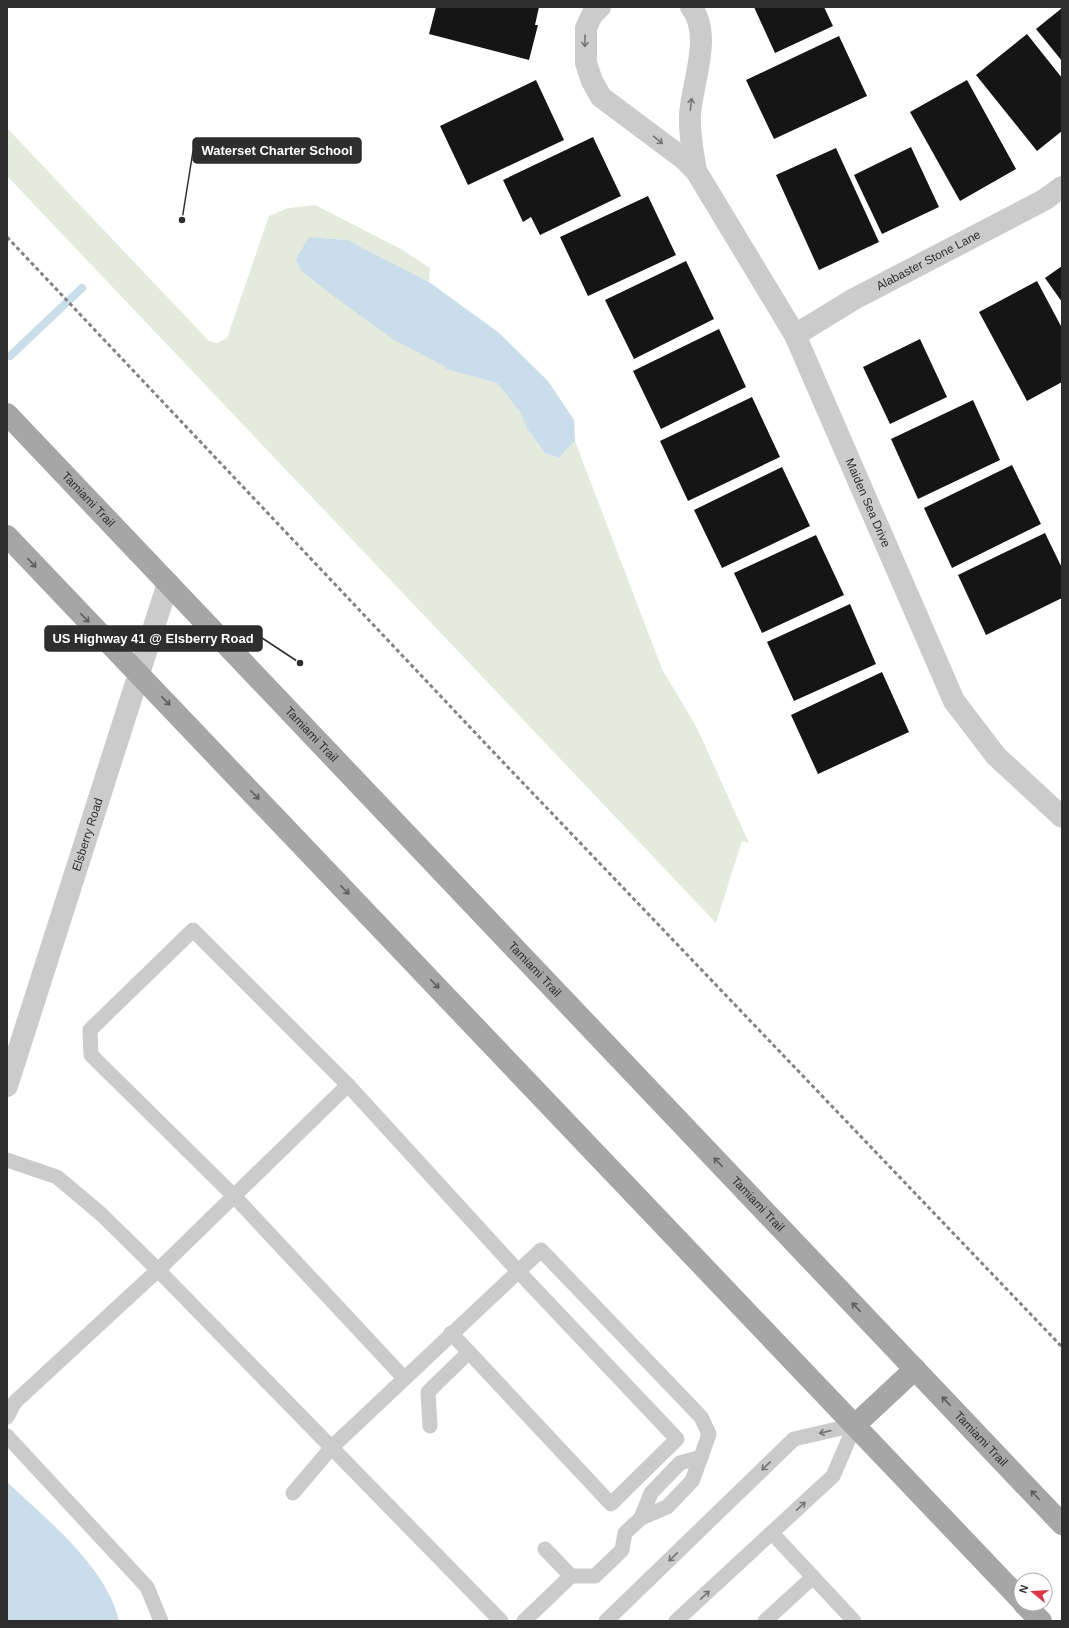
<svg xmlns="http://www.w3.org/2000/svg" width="1069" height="1628" viewBox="0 0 1069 1628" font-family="Arial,sans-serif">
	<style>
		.green { fill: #e5ebdc }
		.water { fill: #c9deea }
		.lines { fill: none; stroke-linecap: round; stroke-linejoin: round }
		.stream { stroke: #c9deea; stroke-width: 8 }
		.building { fill: #151515 }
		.service { stroke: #cbcbcb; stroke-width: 15 }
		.minor { stroke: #cbcbcb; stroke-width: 22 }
		.primary { stroke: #a6a6a6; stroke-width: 22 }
		.rail { stroke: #838383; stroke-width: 3; stroke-dasharray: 4 3; stroke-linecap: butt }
		.oneway { stroke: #757575 }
		.oneway2 { stroke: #5e5e5e }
		.labels { text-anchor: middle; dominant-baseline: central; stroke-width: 4; stroke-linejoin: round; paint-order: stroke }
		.street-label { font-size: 12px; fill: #2e2e2e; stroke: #fff }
		.leader { fill: none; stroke: #2e2e2e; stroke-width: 1.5 }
		.callout-dot { fill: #2e2e2e; stroke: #fff; stroke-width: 1.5 }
		.callout { fill: #2e2e2e; stroke: #2e2e2e; stroke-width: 1.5 }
		.callout-label { font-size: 13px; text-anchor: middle; font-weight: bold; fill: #fff }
	</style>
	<rect width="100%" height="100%" fill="#fff"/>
	<path class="green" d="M7 128 209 341 217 343 227 338 269 216 288 208 315 205 401 249 430 268 429 282 348 240 309 237 446 367 445 369 497 383 519 411 528 430 545 453 559 458 575 441 662 669 697 728 749 843 742 841 716 923 7 176Z"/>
	<g class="water">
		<path d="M309 237 348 240 429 282 498 332 548 381 574 420 575 441 559 458 545 453 528 430 519 411 497 383 445 369 446 367 394 340 332 295 301 271 296 259Z"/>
		<path d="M7 1482C46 1519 107 1567 119 1621H7Z"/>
	</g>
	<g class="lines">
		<path class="stream" d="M10 356 82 288"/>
	</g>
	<g class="building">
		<path d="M436 7H539L535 25H538L529 60 429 34Z"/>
		<path d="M754 7H824L833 26 775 53Z"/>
		<path d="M1062 8V61L1036 29Z"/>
		<path d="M1027 34 1062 78V131L1037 151 976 75Z"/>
		<path d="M839 36 867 96 774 139 746 80Z"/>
		<path d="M536 80 564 140 468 185 440 126Z"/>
		<path d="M967 80 1016 169 960 201 910 112Z"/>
		<path d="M593 137 621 196 540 235 531 217 523 222 503 180Z"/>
		<path d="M911 147 939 207 882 234 854 175Z"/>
		<path d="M836 148 879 242 819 270 776 175Z"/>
		<path d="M648 196 676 255 588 296 560 237Z"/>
		<path d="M686 261 714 319 634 359 605 300Z"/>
		<path d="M1062 266V302L1045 278Z"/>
		<path d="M1037 281 1062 328V382L1027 401 979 312Z"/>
		<path d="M719 329 746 387 661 429 633 371Z"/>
		<path d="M920 339 947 397 890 424 863 367Z"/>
		<path d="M752 397 780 457 688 501 660 441Z"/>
		<path d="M973 400 1000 460 918 499 891 439Z"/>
		<path d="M1012 465 1041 524 952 568 924 508Z"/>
		<path d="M782 467 810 526 722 568 694 510Z"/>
		<path d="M1045 533 1062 568V598L986 635 958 575Z"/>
		<path d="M816 535 844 595 762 633 734 573Z"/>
		<path d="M850 604 876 664 794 701 767 642Z"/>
		<path d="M882 672 909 732 818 774 791 715Z"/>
	</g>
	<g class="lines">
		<g class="service">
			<path d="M348 1085 193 930 90 1030 91 1055 234 1196 404 1378"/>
			<path d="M7 1160 57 1177 101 1214 158 1270 348 1085 518 1271 677 1439 611 1504 451 1333"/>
			<path d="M7 1417 15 1402 158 1270 501 1621"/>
			<path d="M430 1426 428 1392 469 1352"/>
			<path d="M7 1436 147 1587 161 1621"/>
			<path d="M293 1493 332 1447 541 1250 701 1417 709 1434 701 1457 680 1463 651 1493 641 1518 625 1533 622 1550 595 1576H571L545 1549"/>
			<path d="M641 1518 667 1507 692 1481 701 1457"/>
			<path d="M772 1533 813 1577"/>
			<path d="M524 1621 571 1576"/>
			<path d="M606 1621 794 1439 855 1425 833 1476 676 1621"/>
			<path d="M765 1621 813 1577 854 1621"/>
		</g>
		<g class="minor">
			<path id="s1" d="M600 7 592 15 586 28V63L592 81 601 97 684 159 696 171 795 335 954 701 996 756 1062 817"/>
			<path d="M691 7C713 35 692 82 690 115 689 134 693 153 696 171"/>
			<path id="s2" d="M795 335 854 299 1044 200 1062 187"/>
			<path id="s3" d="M7 1086 168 583"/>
		</g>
		<g class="primary">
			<path id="s4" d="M7 414 1062 1524"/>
			<path d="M7 536 1021 1600"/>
			<path d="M855 1425 915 1369"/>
			<path d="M1024 1604 1041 1621"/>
		</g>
		<path class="rail" d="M7 237 501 760 1062 1347"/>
	</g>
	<defs><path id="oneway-shaft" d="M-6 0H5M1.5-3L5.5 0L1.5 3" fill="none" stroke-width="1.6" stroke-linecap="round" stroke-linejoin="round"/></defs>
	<g class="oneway">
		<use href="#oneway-shaft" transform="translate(585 41) rotate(91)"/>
		<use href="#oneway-shaft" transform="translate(691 104) rotate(-84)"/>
		<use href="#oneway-shaft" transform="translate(658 140) rotate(39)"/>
		<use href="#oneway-shaft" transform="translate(825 1432) rotate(167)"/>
		<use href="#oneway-shaft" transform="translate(766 1466) rotate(136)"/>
		<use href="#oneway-shaft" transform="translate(801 1506) rotate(-43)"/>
		<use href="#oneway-shaft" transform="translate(673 1557) rotate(136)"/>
		<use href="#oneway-shaft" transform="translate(705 1595) rotate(-43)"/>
	</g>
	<g class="oneway2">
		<use href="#oneway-shaft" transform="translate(32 563) rotate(47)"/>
		<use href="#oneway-shaft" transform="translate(85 618) rotate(46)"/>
		<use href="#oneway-shaft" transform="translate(166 701) rotate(46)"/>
		<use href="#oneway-shaft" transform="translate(255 795) rotate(46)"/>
		<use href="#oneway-shaft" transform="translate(345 890) rotate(46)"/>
		<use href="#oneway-shaft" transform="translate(435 984) rotate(46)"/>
		<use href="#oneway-shaft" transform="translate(718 1162) rotate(-134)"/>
		<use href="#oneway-shaft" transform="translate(856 1307) rotate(-134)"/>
		<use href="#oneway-shaft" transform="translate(946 1401) rotate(-134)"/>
		<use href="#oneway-shaft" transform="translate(1035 1495) rotate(-134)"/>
	</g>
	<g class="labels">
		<g class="street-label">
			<text stroke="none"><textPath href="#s2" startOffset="153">Alabaster Stone Lane</textPath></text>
			<text stroke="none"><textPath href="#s4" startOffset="118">Tamiami Trail</textPath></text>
			<text stroke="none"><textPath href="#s1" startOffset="593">Maiden Sea Drive</textPath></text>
			<text stroke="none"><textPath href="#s4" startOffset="442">Tamiami Trail</textPath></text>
			<text stroke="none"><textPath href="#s3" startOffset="264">Elsberry Road</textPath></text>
			<text stroke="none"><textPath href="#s4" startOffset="766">Tamiami Trail</textPath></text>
			<text stroke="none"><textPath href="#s4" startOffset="1090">Tamiami Trail</textPath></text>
			<text stroke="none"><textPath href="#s4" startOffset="1414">Tamiami Trail</textPath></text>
		</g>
	</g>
	<path class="leader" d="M182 220L193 151M300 663L262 638"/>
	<g class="callout-dot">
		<circle cx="182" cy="220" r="4"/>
		<circle cx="300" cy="663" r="4"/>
	</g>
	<g class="callout">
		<rect x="193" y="138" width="168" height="25" rx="4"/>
		<rect x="45" y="626" width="217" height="25" rx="4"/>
	</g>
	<g class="callout-label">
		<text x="277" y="155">Waterset Charter School</text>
		<text x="153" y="643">US Highway 41 @ Elsberry Road</text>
	</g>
	<rect width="1069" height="1628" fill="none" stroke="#2e2e2e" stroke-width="16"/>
	<g transform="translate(1033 1592) rotate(288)"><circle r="19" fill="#ffffff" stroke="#ababab"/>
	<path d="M0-3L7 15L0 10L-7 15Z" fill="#dd384a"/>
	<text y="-6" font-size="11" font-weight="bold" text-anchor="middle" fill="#2e2e2e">N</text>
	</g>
</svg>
